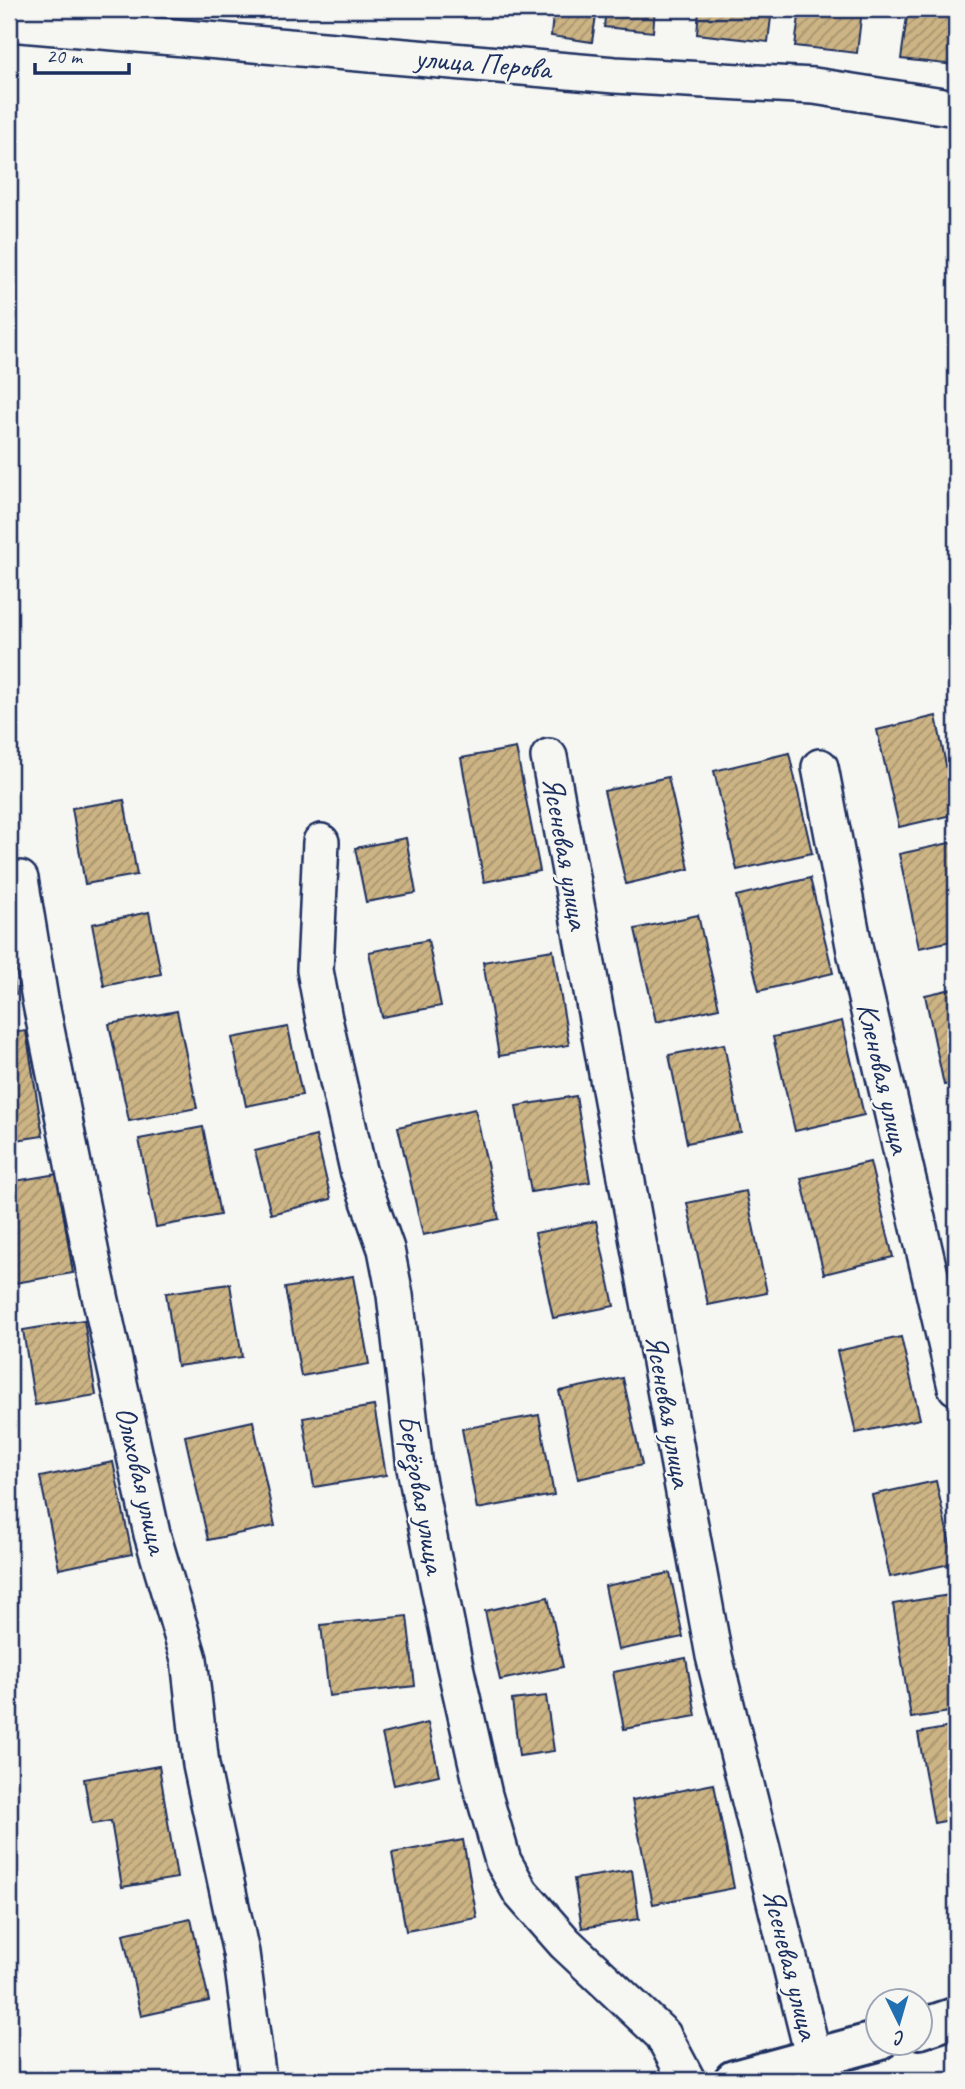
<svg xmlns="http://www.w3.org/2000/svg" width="965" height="2089" viewBox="0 0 965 2089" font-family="Caveat,sans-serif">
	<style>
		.building { fill: url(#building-hatch); stroke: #1b2f5e; stroke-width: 2 }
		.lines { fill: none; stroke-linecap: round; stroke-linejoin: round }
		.minor-casing { stroke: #1b2f5e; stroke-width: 40 }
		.secondary-casing { stroke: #1b2f5e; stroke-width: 44 }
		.minor { stroke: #f6f6f2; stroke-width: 35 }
		.secondary { stroke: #f6f6f2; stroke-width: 38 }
		.labels { text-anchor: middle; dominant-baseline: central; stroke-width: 5; stroke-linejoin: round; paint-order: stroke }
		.street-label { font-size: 30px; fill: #1b2f5e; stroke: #f6f6f2 }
	</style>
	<defs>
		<pattern id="building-hatch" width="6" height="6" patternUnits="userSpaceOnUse" patternTransform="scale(1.75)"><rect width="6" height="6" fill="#cdb484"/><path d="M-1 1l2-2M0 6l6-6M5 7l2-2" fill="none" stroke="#a6936f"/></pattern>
	</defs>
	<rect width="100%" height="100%" fill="#f6f6f2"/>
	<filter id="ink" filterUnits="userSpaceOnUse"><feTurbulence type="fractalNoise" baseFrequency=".0143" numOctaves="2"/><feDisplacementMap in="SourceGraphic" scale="14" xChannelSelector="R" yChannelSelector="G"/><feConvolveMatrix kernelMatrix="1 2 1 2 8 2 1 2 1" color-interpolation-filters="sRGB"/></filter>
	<g filter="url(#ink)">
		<g class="building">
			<path d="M597 9 592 42 551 36 553 14 517 10Z"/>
			<path d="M606 9H655L653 32 604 27Z"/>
			<path d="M699 9H772L768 42 697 34Z"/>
			<path d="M800 9H862L857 53 795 46Z"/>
			<path d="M908 9 956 10 954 65 901 59Z"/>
			<path d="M936 716 956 814 899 827 877 730Z"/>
			<path d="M516 748 540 871 484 882 461 758Z"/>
			<path d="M789 753 812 853 737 870 714 771Z"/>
			<path d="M668 777 689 869 626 884 604 791Z"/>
			<path d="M124 800 137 875 85 884 72 808Z"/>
			<path d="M406 838 416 893 366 902 355 848Z"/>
			<path d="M954 842 956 940 919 948 899 854Z"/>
			<path d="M810 878 833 973 759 991 736 896Z"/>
			<path d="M149 912 161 974 104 986 92 924Z"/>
			<path d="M698 915 719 1008 656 1022 635 929Z"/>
			<path d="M428 940 441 1006 382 1017 369 952Z"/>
			<path d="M9 947 16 994 9 995Z"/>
			<path d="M553 950 569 1045 499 1056 483 962Z"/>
			<path d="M956 988V1083L944 1085 925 995Z"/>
			<path d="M177 1011 197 1108 129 1121 109 1024Z"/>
			<path d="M842 1021 864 1115 795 1131 773 1037Z"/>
			<path d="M288 1027 302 1095 246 1106 232 1038Z"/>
			<path d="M26 1031 43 1136 9 1141V1033Z"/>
			<path d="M724 1044 741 1132 687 1143 669 1055Z"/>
			<path d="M576 1096 590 1182 531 1192 516 1106Z"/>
			<path d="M475 1109 499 1219 423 1235 398 1127Z"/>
			<path d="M203 1127 220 1215 156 1227 139 1139Z"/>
			<path d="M956 1130V1166L949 1132Z"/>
			<path d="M316 1136 331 1199 271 1214 255 1151Z"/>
			<path d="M870 1162 893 1257 824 1274 801 1178Z"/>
			<path d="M57 1174 73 1273 9 1284V1182Z"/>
			<path d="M746 1191 767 1293 708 1305 687 1203Z"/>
			<path d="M596 1221 614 1306 553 1318 535 1233Z"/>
			<path d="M353 1276 369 1364 301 1376 285 1288Z"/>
			<path d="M230 1284 242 1357 177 1366 166 1293Z"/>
			<path d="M84 1320 96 1395 35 1405 23 1330Z"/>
			<path d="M901 1337 920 1419 856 1433 837 1351Z"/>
			<path d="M623 1378 642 1465 578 1479 559 1391Z"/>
			<path d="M374 1406 386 1475 314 1487 303 1418Z"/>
			<path d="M539 1415 554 1495 477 1509 462 1429Z"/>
			<path d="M253 1421 275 1526 208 1540 185 1436Z"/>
			<path d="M113 1462 132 1554 59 1569 40 1477Z"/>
			<path d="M936 1481 954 1563 890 1577 872 1495Z"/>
			<path d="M670 1573 683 1637 618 1650 605 1586Z"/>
			<path d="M956 1594V1711L911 1718 893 1604Z"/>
			<path d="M548 1597 563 1667 500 1680 485 1611Z"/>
			<path d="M407 1616 415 1686 329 1696 321 1625Z"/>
			<path d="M686 1658 696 1716 624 1729 613 1672Z"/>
			<path d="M546 1696 554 1751 519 1756 512 1700Z"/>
			<path d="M428 1723 439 1775 394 1785 382 1734Z"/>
			<path d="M956 1726V1819L934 1823 918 1733Z"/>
			<path d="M159 1766 177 1878 122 1887 111 1821 92 1824 84 1779Z"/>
			<path d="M714 1784 734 1888 653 1904 632 1800Z"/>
			<path d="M463 1840 477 1918 406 1931 392 1853Z"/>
			<path d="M632 1870 639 1919 582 1928 574 1879Z"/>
			<path d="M191 1919 209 2001 141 2016 123 1934Z"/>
		</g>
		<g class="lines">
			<defs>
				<g id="minor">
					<path d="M9 23 615 75 814 86 956 108"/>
					<path d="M549 757 714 1656 814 2059"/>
					<path d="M820 767 855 951 956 1387"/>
					<path d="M321 842 315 970 324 1019 358 1170 386 1249 395 1295 415 1468 454 1662 484 1795 503 1861 521 1893 565 1943 663 2035 687 2080"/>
					<path d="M20 879 40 999 93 1264 152 1534 189 1659 201 1765 241 1953 258 2080"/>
				</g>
				<g id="secondary">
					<path d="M920 2029 956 2017"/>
					<path d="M734 2080 878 2041"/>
				</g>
			</defs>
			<use href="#minor" class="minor-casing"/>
			<use href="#secondary" class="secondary-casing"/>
			<use href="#minor" class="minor"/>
			<use href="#secondary" class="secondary"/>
		</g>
	</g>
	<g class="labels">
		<g class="street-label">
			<text transform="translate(483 63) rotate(5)">улица Перова</text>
			<text transform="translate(566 853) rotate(80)">Ясеневая улица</text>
			<text transform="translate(884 1078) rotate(77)">Кленовая улица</text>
			<text transform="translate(669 1411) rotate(80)">Ясеневая улица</text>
			<text transform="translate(142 1480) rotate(77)">Ольховая улица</text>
			<text transform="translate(422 1494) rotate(80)">Берёзовая улица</text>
			<text transform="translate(791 1964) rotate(76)">Ясеневая улица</text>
		</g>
	</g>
	<rect width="965" height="2089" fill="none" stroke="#f6f6f2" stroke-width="35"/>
	<rect x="18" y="18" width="930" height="2054" fill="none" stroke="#1b2f5e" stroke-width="2.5" filter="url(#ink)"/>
	<g transform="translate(899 2022) rotate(175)"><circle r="33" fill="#f6f6f2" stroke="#9ea6b7" stroke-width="2"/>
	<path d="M0-5L12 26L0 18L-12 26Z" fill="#1f6fb2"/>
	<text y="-10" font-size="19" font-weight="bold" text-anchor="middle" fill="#1b2f5e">С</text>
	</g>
	<path d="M35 63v10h94v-10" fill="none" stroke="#1b2f5e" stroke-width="3.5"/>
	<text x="46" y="63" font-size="21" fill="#1b2f5e" stroke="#f6f6f2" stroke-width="5" paint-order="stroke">20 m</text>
</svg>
